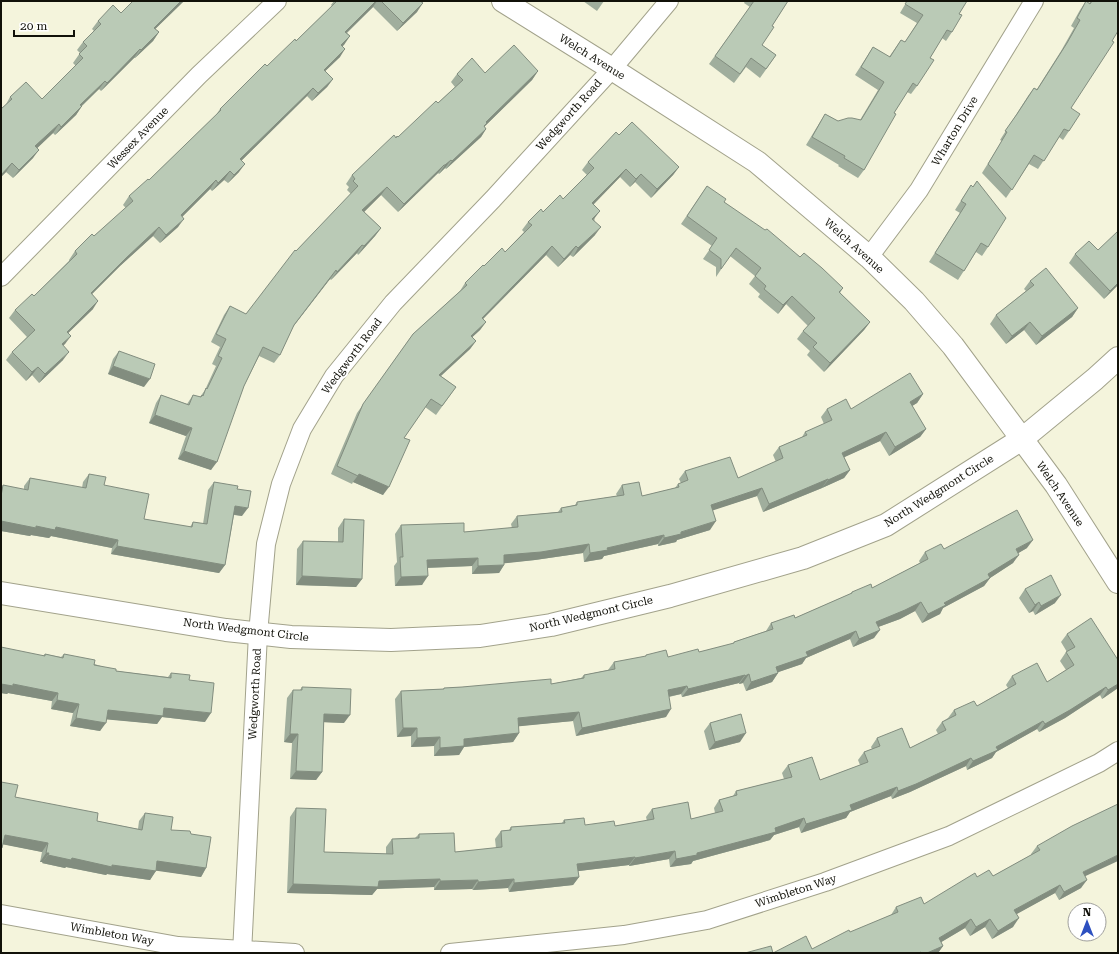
<svg xmlns="http://www.w3.org/2000/svg" width="1119" height="954" viewBox="0 0 1119 954" font-family="'Roboto Serif',serif">
	<style>
		.lines { fill: none; stroke-linecap: round; stroke-linejoin: round }
		.minor-casing { stroke: #a2a28b; stroke-width: 20 }
		.tertiary-casing { stroke: #a2a28b; stroke-width: 24 }
		.minor { stroke: #fff; stroke-width: 18 }
		.tertiary { stroke: #fff; stroke-width: 22 }
		.wall { fill: #a0ae9d }
		.shaded-wall { fill: #828d7f }
		.building { fill: #bacab6; stroke: #828d7f }
		.labels { text-anchor: middle; dominant-baseline: central; stroke-width: 4; stroke-linejoin: round; paint-order: stroke }
		.street-label { font-size: 11px; fill: #111109; stroke: #fff }
	</style>
	<rect width="100%" height="100%" fill="#f4f4dc"/>
	<g class="lines">
		<defs>
			<g id="minor">
				<path d="M869 257 919 190 1034 1"/>
				<path d="M1 277 199 75 277 1"/>
				<path d="M1 914 178 946 295 953"/>
				<path d="M242 953 258 634 266 544 281 484 302 429 334 376 393 303 493 199 612 69 669 1"/>
				<path d="M450 953 624 935 707 920 825 882 949 836 1099 763 1118 751"/>
			</g>
			<g id="tertiary">
				<path d="M503 1 612 69 757 162 869 257 914 301 953 346 1056 485 1118 582"/>
				<path d="M1 593 226 630 291 637 391 640 480 636 551 625 670 596 803 558 886 525 1022 439 1095 379 1118 358"/>
			</g>
		</defs>
		<use href="#minor" class="minor-casing"/>
		<use href="#tertiary" class="tertiary-casing"/>
		<use href="#minor" class="minor"/>
		<use href="#tertiary" class="tertiary"/>
	</g>
	<g class="wall">
		<path d="M133 1H184L155 29 159 32 153 41 135 58H134L101 91 99 89 82 106 76 115 55 135 53 133 37 148 33 158 13 178 6 172 1 177V109L5 106 10 97 42 99 76 66 73 63 80 53 77 50 83 42 94 31 92 29 98 21 121 13Z"/>
		<path d="M334 1H420L417 12 397 31 373 7 347 33 350 36 342 46 340 57 325 71 333 79 327 87 312 101 307 96 242 160 239 172 228 183 224 180 212 191 210 189 182 217 178 227 160 243 153 236 120 266 92 294 93 309 68 333 65 344 63 345V360L39 383 32 375 26 381 6 360 12 352 27 337 9 318 15 310 34 296 69 261V260L75 251 94 236 126 208 123 205 129 196 149 180 216 115 220 109 267 66 296 41 332 6 331 5Z"/>
		<path d="M583 1H604L597 11Z"/>
		<path d="M745 1H788L772 26 762 45 776 55 760 78 746 67 734 83 709 64 750 7 744 3Z"/>
		<path d="M907 1H967L959 14 952 32 946 41 942 38 930 58 917 86 911 94 907 92 894 113 864 170 858 178 838 166 839 165 806 145 820 122 825 114 838 121 860 120 878 90 855 75 873 47 889 57 901 40 905 42 917 23 900 13Z"/>
		<path d="M1086 1 1089 3 1091 1H1118L1071 108 1069 131 1063 140 1059 137 1038 169 1029 164 1006 198 982 173 1002 141 1000 140 1028 96 1034 88 1037 89 1061 51 1074 28 1071 26 1080 10Z"/>
		<path d="M538 71 532 80 484 127 486 129 481 137 446 169 445 168 439 174 438 173 398 212 381 195 364 212 381 228 375 236 358 255 357 253 331 280 330 279 293 327 280 355 274 363 259 356 244 386 211 470 178 459 186 436 149 423 156 403 161 395 187 404 193 395 200 397 205 390 216 366 212 364 220 347 211 342 224 315 230 306 246 314 296 251 351 194 347 190 349 187 346 184 352 175 396 138 398 137 438 103 455 87 451 82 457 74Z"/>
		<path d="M619 135 679 167 673 175 651 198 635 182 630 187 620 177 594 204 595 235 573 257 570 255 558 267 546 255 483 319 486 322 480 330 472 337 476 341 470 349 441 376 456 387 436 415 425 407 404 438 383 495 353 482 352 484 331 474 357 413 413 334 460 291 465 283 484 266 505 252 524 232 522 230 528 222 563 199 587 175 582 170 588 162Z"/>
		<path d="M977 181 988 247 982 256 976 252 958 280 929 262 960 213 955 210 971 185 973 187Z"/>
		<path d="M707 186 724 202 800 257 843 288 840 293 870 322 864 330 824 372 807 355 810 351 797 339 803 331 808 326 786 304 778 314 758 297 760 294 749 284 755 276 730 256 716 277V267L703 259 712 246 681 224Z"/>
		<path d="M1075 254 1118 285 1104 299 1069 263Z"/>
		<path d="M1030 281 1078 308 1072 317 1036 345 1024 330 1006 344 990 324 996 315 1026 291 1024 289Z"/>
		<path d="M119 351 144 387 108 374 113 359Z"/>
		<path d="M923 394 917 403 912 406 926 429 920 437 889 456 880 441 844 457 850 470 844 478 822 488 763 512 757 496 712 510 710 530 677 540 676 542 658 546V544L604 556 602 559 584 562 583 553 535 560 504 563V565L499 573 472 574V566L428 568 422 585 395 586 394 566 397 562 395 534 401 525 464 532 512 528 511 524 517 516 558 512 561 508 575 505 577 502 617 496 616 494 622 485 642 496 675 488 678 484 681 483 679 479 685 471 738 478 776 462 773 455 779 447 802 437 805 432 824 424 821 417 827 409H851Z"/>
		<path d="M89 474 104 485 144 519 190 527 193 522 203 524 208 490 214 482 237 489 242 516 234 515 225 565 219 573 111 554 112 548 51 536 49 538 31 535 30 536 1 531V489L3 485 24 490V486L30 478 82 488 83 482Z"/>
		<path d="M344 519 362 579 356 587 296 585 297 549 303 541 338 542V528Z"/>
		<path d="M1027 548 1018 553 1013 563 990 578 984 586 943 608 940 614 922 623 915 611 900 619 878 627 874 638 853 647 850 639 806 658 802 664 778 672V673L772 682 746 691 743 683 739 684V683L682 697 681 694 669 697 666 717 576 736 573 721 518 726 519 733 513 742 464 747 459 755 434 756V746L411 747V736L397 737 395 699 401 691 443 689 444 688 462 687 551 684 581 678 584 675 608 670 614 662 645 657 646 655 668 657 699 652 733 644 734 642 766 631 771 623 795 618 850 594 852 592 872 588 920 563 919 561 925 552 944 549Z"/>
		<path d="M1025 589 1055 603 1035 615 1033 611 1029 613 1019 598Z"/>
		<path d="M1067 634 1118 688 1102 699 1100 695 1065 718 1039 732 1037 729 996 752 992 758 967 770 966 766 910 792 892 799 891 796 850 812 846 818 801 833 799 827 774 835 770 840 693 861 691 864 670 867 669 859 629 866V865L578 871 579 877 573 885 509 892 508 888 473 890 472 889 434 890V887L377 889 372 895 287 893 290 817 296 808 324 852 386 854V847L392 839 415 838 419 834 455 852 496 848 495 839 501 831 509 830 511 827 562 823 564 820 585 825 615 826 647 821 646 817 652 809 691 819 715 813 714 808 719 800 733 796 736 791 784 779 782 773 788 765 820 780 860 765 858 760 864 752 872 749 871 747 877 738 910 748 938 734 936 730 942 722 948 718 954 710 977 706 1008 688 1006 685 1012 676 1047 682 1066 670 1060 661 1066 652H1067L1061 642Z"/>
		<path d="M45 654 61 657 64 654 116 671 168 677 171 673 189 680 205 722 162 717 157 724 107 719 100 731 70 726 73 713 51 709 52 701 8 693 7 694 1 693Z"/>
		<path d="M302 687 344 723 324 722 322 772 316 780 290 779 292 743 284 742 287 698 293 690H300Z"/>
		<path d="M710 723 740 742 709 750 704 731Z"/>
		<path d="M15 797 97 821 138 829 139 821 145 813 171 830 206 868 201 877 156 870 150 880 107 874 106 875 66 867 65 868 42 863 43 862H40L42 852 3 844Z"/>
		<path d="M1037 846 1085 876 1081 888 1059 900 1055 893 1016 914 1013 927 992 939 985 927 970 936 965 928 941 942 943 946 938 953H745H773L812 949 891 915 896 907 924 904 977 877 993 876 1031 855V854Z"/>
	</g>
	<g class="shaded-wall">
		<path d="M181 1H184L148 36 154 28Z"/>
		<path d="M376 1H377L373 7 339 40 345 32Z"/>
		<path d="M423 3 417 12 397 31 403 23Z"/>
		<path d="M159 32 153 41 135 58 141 50Z"/>
		<path d="M350 36 344 45 335 53 341 45Z"/>
		<path d="M140 49 134 58 101 91 107 83Z"/>
		<path d="M345 49 340 57 318 78 324 70Z"/>
		<path d="M538 71 532 80 484 127 481 132 486 122Z"/>
		<path d="M333 79 327 87 312 101 318 93Z"/>
		<path d="M105 81 99 89 74 113 80 105Z"/>
		<path d="M313 88 307 96 235 167 240 159Z"/>
		<path d="M82 106 76 115 55 135 61 127Z"/>
		<path d="M59 124 53 133 30 155 35 146Z"/>
		<path d="M486 129 481 137 446 169 452 161Z"/>
		<path d="M39 150 33 158 13 178 19 170Z"/>
		<path d="M451 160 445 168 439 174 445 165Z"/>
		<path d="M12 163 6 172 1 177V175Z"/>
		<path d="M245 164 239 172 228 183 234 175Z"/>
		<path d="M444 165 438 173 398 212 404 204Z"/>
		<path d="M679 167 673 175 651 198 657 189Z"/>
		<path d="M626 169 620 177 587 211 592 203Z"/>
		<path d="M230 171 224 180 212 191 218 183Z"/>
		<path d="M641 174 635 182 630 187 636 179Z"/>
		<path d="M216 180 210 189 175 224 181 215Z"/>
		<path d="M387 187 381 195 357 219 362 210Z"/>
		<path d="M600 211 594 219 586 227 592 219Z"/>
		<path d="M184 219 178 227 160 243 166 235Z"/>
		<path d="M159 227 153 236 120 266 85 301 91 293 126 258Z"/>
		<path d="M601 227 595 235 573 257 578 248Z"/>
		<path d="M381 228 375 236 358 255 364 246Z"/>
		<path d="M362 245 357 253 331 280 337 272Z"/>
		<path d="M552 246 546 255 476 326 482 318Z"/>
		<path d="M576 246 570 255 558 267 564 259Z"/>
		<path d="M336 270 330 279 288 333 294 325Z"/>
		<path d="M1118 283V285L1104 299 1110 291Z"/>
		<path d="M792 296 786 304 778 314 783 305Z"/>
		<path d="M98 301 93 309 61 340 67 332Z"/>
		<path d="M1078 308 1072 317 1036 345 1042 336Z"/>
		<path d="M486 322 480 330 465 344 471 336Z"/>
		<path d="M870 322 864 330 824 372 830 363Z"/>
		<path d="M1030 322 1024 330 1006 344 1012 336Z"/>
		<path d="M71 336 65 344 56 352 62 344Z"/>
		<path d="M476 341 470 349 433 383 439 375Z"/>
		<path d="M69 352 63 360 39 383 45 374Z"/>
		<path d="M113 366 150 379 144 387 108 374Z"/>
		<path d="M38 367 32 375 26 381 32 372Z"/>
		<path d="M923 394 917 403 904 411 910 402Z"/>
		<path d="M155 415 192 428 186 436 149 423Z"/>
		<path d="M926 429 920 437 889 456 895 447Z"/>
		<path d="M886 432 880 441 836 461 842 453Z"/>
		<path d="M184 451 217 462 211 470 178 459Z"/>
		<path d="M850 470 844 478 822 488 828 480Z"/>
		<path d="M359 474 389 487 383 495 353 482Z"/>
		<path d="M828 479 822 488 763 512 769 504Z"/>
		<path d="M762 488 757 496 705 513 711 505Z"/>
		<path d="M235 506 248 508 242 516 230 514Z"/>
		<path d="M1 521 56 527 118 540 112 548 51 536 49 538 31 535 30 536 1 531Z"/>
		<path d="M716 521 710 530 677 540 676 542 658 546 664 538Z"/>
		<path d="M664 535 658 544 604 556 602 559 584 562 590 553 607 548Z"/>
		<path d="M1033 540 1027 548 1010 558 1016 549Z"/>
		<path d="M589 544 583 553 535 560 498 564 504 555Z"/>
		<path d="M117 546 225 565 219 573 111 554Z"/>
		<path d="M1019 555 1013 563 990 578 984 586 943 608 940 614 922 623 928 614 944 603 988 574Z"/>
		<path d="M478 558 472 566 421 568 427 560Z"/>
		<path d="M504 565 499 573 472 574 478 566Z"/>
		<path d="M302 576 362 579 356 587 296 585Z"/>
		<path d="M428 576 422 585 395 586 401 577Z"/>
		<path d="M1061 595 1055 603 1035 615 1041 606Z"/>
		<path d="M921 602 915 611 900 619 870 630 876 622Z"/>
		<path d="M1039 602 1033 611 1029 613 1035 605Z"/>
		<path d="M880 630 874 638 853 647 859 639Z"/>
		<path d="M856 631 850 639 806 658 802 664 770 675 776 667 806 652Z"/>
		<path d="M778 673 772 682 746 691 751 682Z"/>
		<path d="M749 674 743 683 739 684 745 676Z"/>
		<path d="M745 675 739 683 682 697 688 689Z"/>
		<path d="M1 684H13L58 693 52 701 8 693 7 694 1 693Z"/>
		<path d="M1118 684V688L1102 699 1108 690Z"/>
		<path d="M687 686 681 694 662 698 668 690Z"/>
		<path d="M1106 687 1100 695 1065 718 1039 732 1045 724Z"/>
		<path d="M57 700 79 704 73 713 51 709Z"/>
		<path d="M164 708 211 713 205 722 162 717 157 724 102 719 108 710Z"/>
		<path d="M671 709 666 717 576 736 582 728Z"/>
		<path d="M579 712 573 721 512 727 518 718Z"/>
		<path d="M324 714 350 715 344 723 319 722Z"/>
		<path d="M76 718 106 723 100 731 70 726Z"/>
		<path d="M1043 721 1037 729 996 752 992 758 967 770 973 761 996 747Z"/>
		<path d="M403 728H417L411 736 397 737Z"/>
		<path d="M519 733 513 742 464 747 459 755 434 756 440 748 464 739Z"/>
		<path d="M746 733 740 742 709 750 715 742Z"/>
		<path d="M290 734H298L292 743 284 742Z"/>
		<path d="M440 737 434 746 411 747 417 738Z"/>
		<path d="M971 758 966 766 910 792 892 799 898 791Z"/>
		<path d="M296 771 322 772 316 780 290 779Z"/>
		<path d="M897 787 891 796 850 812 846 818 801 833 806 824 850 805Z"/>
		<path d="M804 818 799 827 774 835 770 840 693 861 691 864 670 867 676 859 697 853Z"/>
		<path d="M5 835 48 843 42 852 1 844Z"/>
		<path d="M675 851 669 859 629 866 635 858Z"/>
		<path d="M46 853H49L43 862H40Z"/>
		<path d="M48 855 72 858 112 865 156 871 150 880 107 874 106 875 66 867 65 868 42 863Z"/>
		<path d="M1118 855V861L1077 880 1083 872Z"/>
		<path d="M635 857 629 865 571 872 577 864Z"/>
		<path d="M157 861 206 868 201 877 151 870Z"/>
		<path d="M579 877 573 885 509 892 514 883Z"/>
		<path d="M440 879 434 887 377 889 372 895 287 893 293 884Z"/>
		<path d="M514 879 508 888 473 890 478 882Z"/>
		<path d="M478 880 472 889 434 890 440 881Z"/>
		<path d="M1087 880 1081 888 1059 900 1064 892Z"/>
		<path d="M1060 885 1055 893 1008 919 1014 910Z"/>
		<path d="M1019 918 1013 927 992 939 998 931Z"/>
		<path d="M971 919 965 928 933 947 939 938Z"/>
		<path d="M990 919 985 927 970 936 976 927Z"/>
		<path d="M943 946 938 953H927Z"/>
	</g>
	<g class="building">
		<path d="M133 1H181L154 28 159 32 141 50 140 49 107 83 105 81 80 105 82 106 61 127 59 124 35 146 39 150 19 170 12 163 1 175V109L12 99 10 97 26 82 42 99 83 58 79 54 87 46 83 42 101 24 98 21 113 5 121 13Z"/>
		<path d="M337 1H376L345 32 350 36 341 45 345 49 324 70 333 79 318 93 313 88 240 159 245 164 234 175 230 171 218 183 216 180 181 215 184 219 166 235 159 227 126 258 91 293 98 301 67 332 71 336 62 344 69 352 45 374 38 367 32 372 12 352 35 330 15 310 32 294 34 296 77 254 75 251 92 234 94 236 133 201 129 196 148 179 149 180 221 110 220 109 265 64 267 66 295 39 296 41Z"/>
		<path d="M381 1H420L423 3 403 23Z"/>
		<path d="M754 1H788L772 26 774 27 762 45 776 55 766 69 751 58 740 74 715 56Z"/>
		<path d="M907 1H967L959 14 962 15 952 32 947 30 930 58 934 60 917 86 913 83 894 113 896 114 864 170 844 158 845 156 812 137 825 114 838 121 848 118H852L861 120 884 82 861 67 873 47 890 57 901 40 905 42 923 15 905 4Z"/>
		<path d="M1086 1 1090 4 1092 1H1118V31L1112 41 1114 42 1071 108 1080 114 1069 131 1064 129 1044 161 1034 155 1012 190 988 164 1007 132 1005 131 1017 114 1034 88 1037 90 1067 43 1080 20 1077 18Z"/>
		<path d="M514 45 538 71 486 122 487 123 484 126 486 129 452 161 451 160 445 165H444L404 204 387 187 362 210 381 228 364 246 362 245 337 272 336 270 294 325 280 355 263 347 244 386 217 462 184 451 192 428 155 415 161 395 189 405 193 395 201 397 202 395 203 396 206 388 207 389 222 358 218 356 226 339 216 334 230 306 246 314 295 250 296 251 358 186 353 181 355 179 352 175 394 135 396 138 397 136 398 137 436 101 438 103 463 80 457 74 472 58 485 73Z"/>
		<path d="M632 122 679 167 657 189 641 174 636 179 626 169 592 203 600 211 592 219 601 227 578 248 576 246 564 259 552 246 482 318 486 322 471 336 476 341 439 375 456 387 442 406 431 399 404 438 410 440 389 487 359 474 358 476 337 466 363 404 413 334 467 285 465 283 483 265 484 266 502 248 505 252 532 225 528 222 541 209 543 212 560 195 563 199 594 168 588 162 616 132 619 135Z"/>
		<path d="M977 181 1006 218 988 247 981 243 964 271 935 253 966 204 961 201 971 185 973 187Z"/>
		<path d="M707 186 726 199 724 202 765 230 767 229 800 257 804 253 822 268 843 288 839 292 870 322 830 363 813 347 817 343 803 331 815 318 792 296 783 305 764 289 766 286 755 276 761 268 736 248 721 269V259L709 250 717 238 687 216Z"/>
		<path d="M1118 231V283L1110 291 1075 254 1089 241 1098 250Z"/>
		<path d="M1046 268 1078 308 1042 336 1030 322 1012 336 996 315 1034 285 1030 281Z"/>
		<path d="M119 351 155 364 150 379 113 366Z"/>
		<path d="M910 373 923 394 910 402 926 429 895 447 886 432 842 453 850 470 828 480V479L769 504 762 488 711 505 716 521 681 532V534L664 538V535L607 548 608 550 590 553 589 544 541 552 504 555V565L478 566V558L427 560 428 576 401 577 400 557H403L401 525 464 523V532L518 527 517 516 562 512 561 508 577 505V502L624 495 622 485 639 482 642 496 679 487 678 484 688 480 685 471 730 457 738 478 783 458 779 447 807 435 805 432 832 420 827 409 846 399 851 409Z"/>
		<path d="M89 474 106 477 104 485 149 494 144 519 192 527 193 522 207 524 214 482 238 486 237 489 251 491 248 508 235 506 225 565 117 546 118 540 56 527 55 530 36 526V528L1 521V496L3 485 28 490 30 478 86 488Z"/>
		<path d="M1017 510 1033 540 1016 549 1019 555 988 574 990 578 944 603 946 605 928 614 921 602 905 610 876 622 880 630 859 639 856 631 806 652 808 656 776 667 778 673 751 682 749 674 745 676V675L688 689 687 686 668 690 671 709 582 728 579 712 518 718 519 733 464 739V746L440 748V737L417 738V728H403L401 691 444 689V688L462 687 551 679V684L584 678V675L615 669 614 662 646 656V655L666 650 668 657 698 649 699 652 734 643V642L773 629 771 623 794 615 795 618 852 593V592L871 584 872 588 928 559 925 552 941 544 944 549Z"/>
		<path d="M344 519 364 520 362 579 302 576 303 541 343 542Z"/>
		<path d="M1051 575 1061 595 1041 606 1039 602 1035 605 1025 589Z"/>
		<path d="M1091 618 1118 660V684L1108 690 1106 687 1070 710 1045 724 1043 721 996 747 998 750 973 761 971 758 916 784 898 791 897 787 850 805 852 810 806 824 804 818 775 828 776 832 697 853V855L676 859 675 851 635 858V857L577 864 579 877 514 883V879L478 882V880L440 881V879L379 881 378 887 293 884 296 808 326 809 324 852 393 854 392 839 419 838V834L454 833 455 852 502 847 501 831 511 830V827L565 823 564 820 584 818 585 825 614 821 615 826 654 819 652 809 688 802 691 819 723 811 719 800 737 795 736 791 792 777 788 765 812 757 820 780 868 762 864 752 880 746 877 738 902 728 910 748 946 730 942 722 956 715 954 710 974 701 977 706 1016 684 1012 676 1037 663 1047 682 1074 665 1066 652 1075 647 1067 634Z"/>
		<path d="M1 647 45 656V654L63 658 64 654 95 660 94 665 116 669V671L171 678V673L190 675 189 680 214 683 211 713 164 708 163 716 108 710 106 723 76 718 79 704 57 700 58 693 13 684V686L1 684Z"/>
		<path d="M302 687 351 689 350 715 324 714 322 772 296 771 298 734H290L293 690H302Z"/>
		<path d="M741 714 746 733 715 742 710 723Z"/>
		<path d="M1 782 18 785 15 797 98 813 97 821 142 830 145 813 173 817 171 830 190 831 191 834 211 837 206 868 157 861 156 871 112 865V867L72 858 71 860 48 855 49 853H46L48 843 5 835 2 848H1Z"/>
		<path d="M1118 804V855L1083 872 1087 880 1064 892 1060 885 1014 910 1019 918 998 931 990 919 976 927 971 919 939 938 943 946 927 953H922L921 952 919 953H745L771 946 773 953 806 936 812 949 849 930 850 932 898 912 896 907 921 897 924 904 975 873 977 877 989 870 993 876 1040 850 1037 846 1072 826Z"/>
	</g>
	<g class="labels">
		<g class="street-label">
			<text transform="translate(592 57) rotate(32)">Welch Avenue</text>
			<text transform="translate(569 115) rotate(-48)">Wedgworth Road</text>
			<text transform="translate(955 131) rotate(-59)">Wharton Drive</text>
			<text transform="translate(138 138) rotate(-46)">Wessex Avenue</text>
			<text transform="translate(854 246) rotate(42)">Welch Avenue</text>
			<text transform="translate(352 356) rotate(-53)">Wedgworth Road</text>
			<text transform="translate(939 491) rotate(-32)">North Wedgmont Circle</text>
			<text transform="translate(1060 494) rotate(56)">Welch Avenue</text>
			<text transform="translate(591 614) rotate(-13)">North Wedgmont Circle</text>
			<text transform="translate(246 630) rotate(7)">North Wedgmont Circle</text>
			<text transform="translate(255 694) rotate(-87)">Wedgworth Road</text>
			<text transform="translate(796 891) rotate(-18)">Wimbleton Way</text>
			<text transform="translate(112 934) rotate(10)">Wimbleton Way</text>
		</g>
	</g>
	<rect width="1119" height="954" fill="none" stroke="#111109" stroke-width="4"/>
	<g transform="translate(1087 922)"><circle r="19" fill="#ffffff" stroke="#a0a09d"/>
	<path d="M0-3L7 15L0 10L-7 15Z" fill="#2d50c0"/>
	<text y="-6" font-size="11" font-weight="bold" text-anchor="middle" fill="#111109">N</text>
	</g>
	<path d="M14 30v6h60v-6" fill="none" stroke="#111109" stroke-width="2"/>
	<text x="20" y="30" font-size="12" fill="#111109" stroke="#ffffff" stroke-width="3" paint-order="stroke">20 m</text>
</svg>
